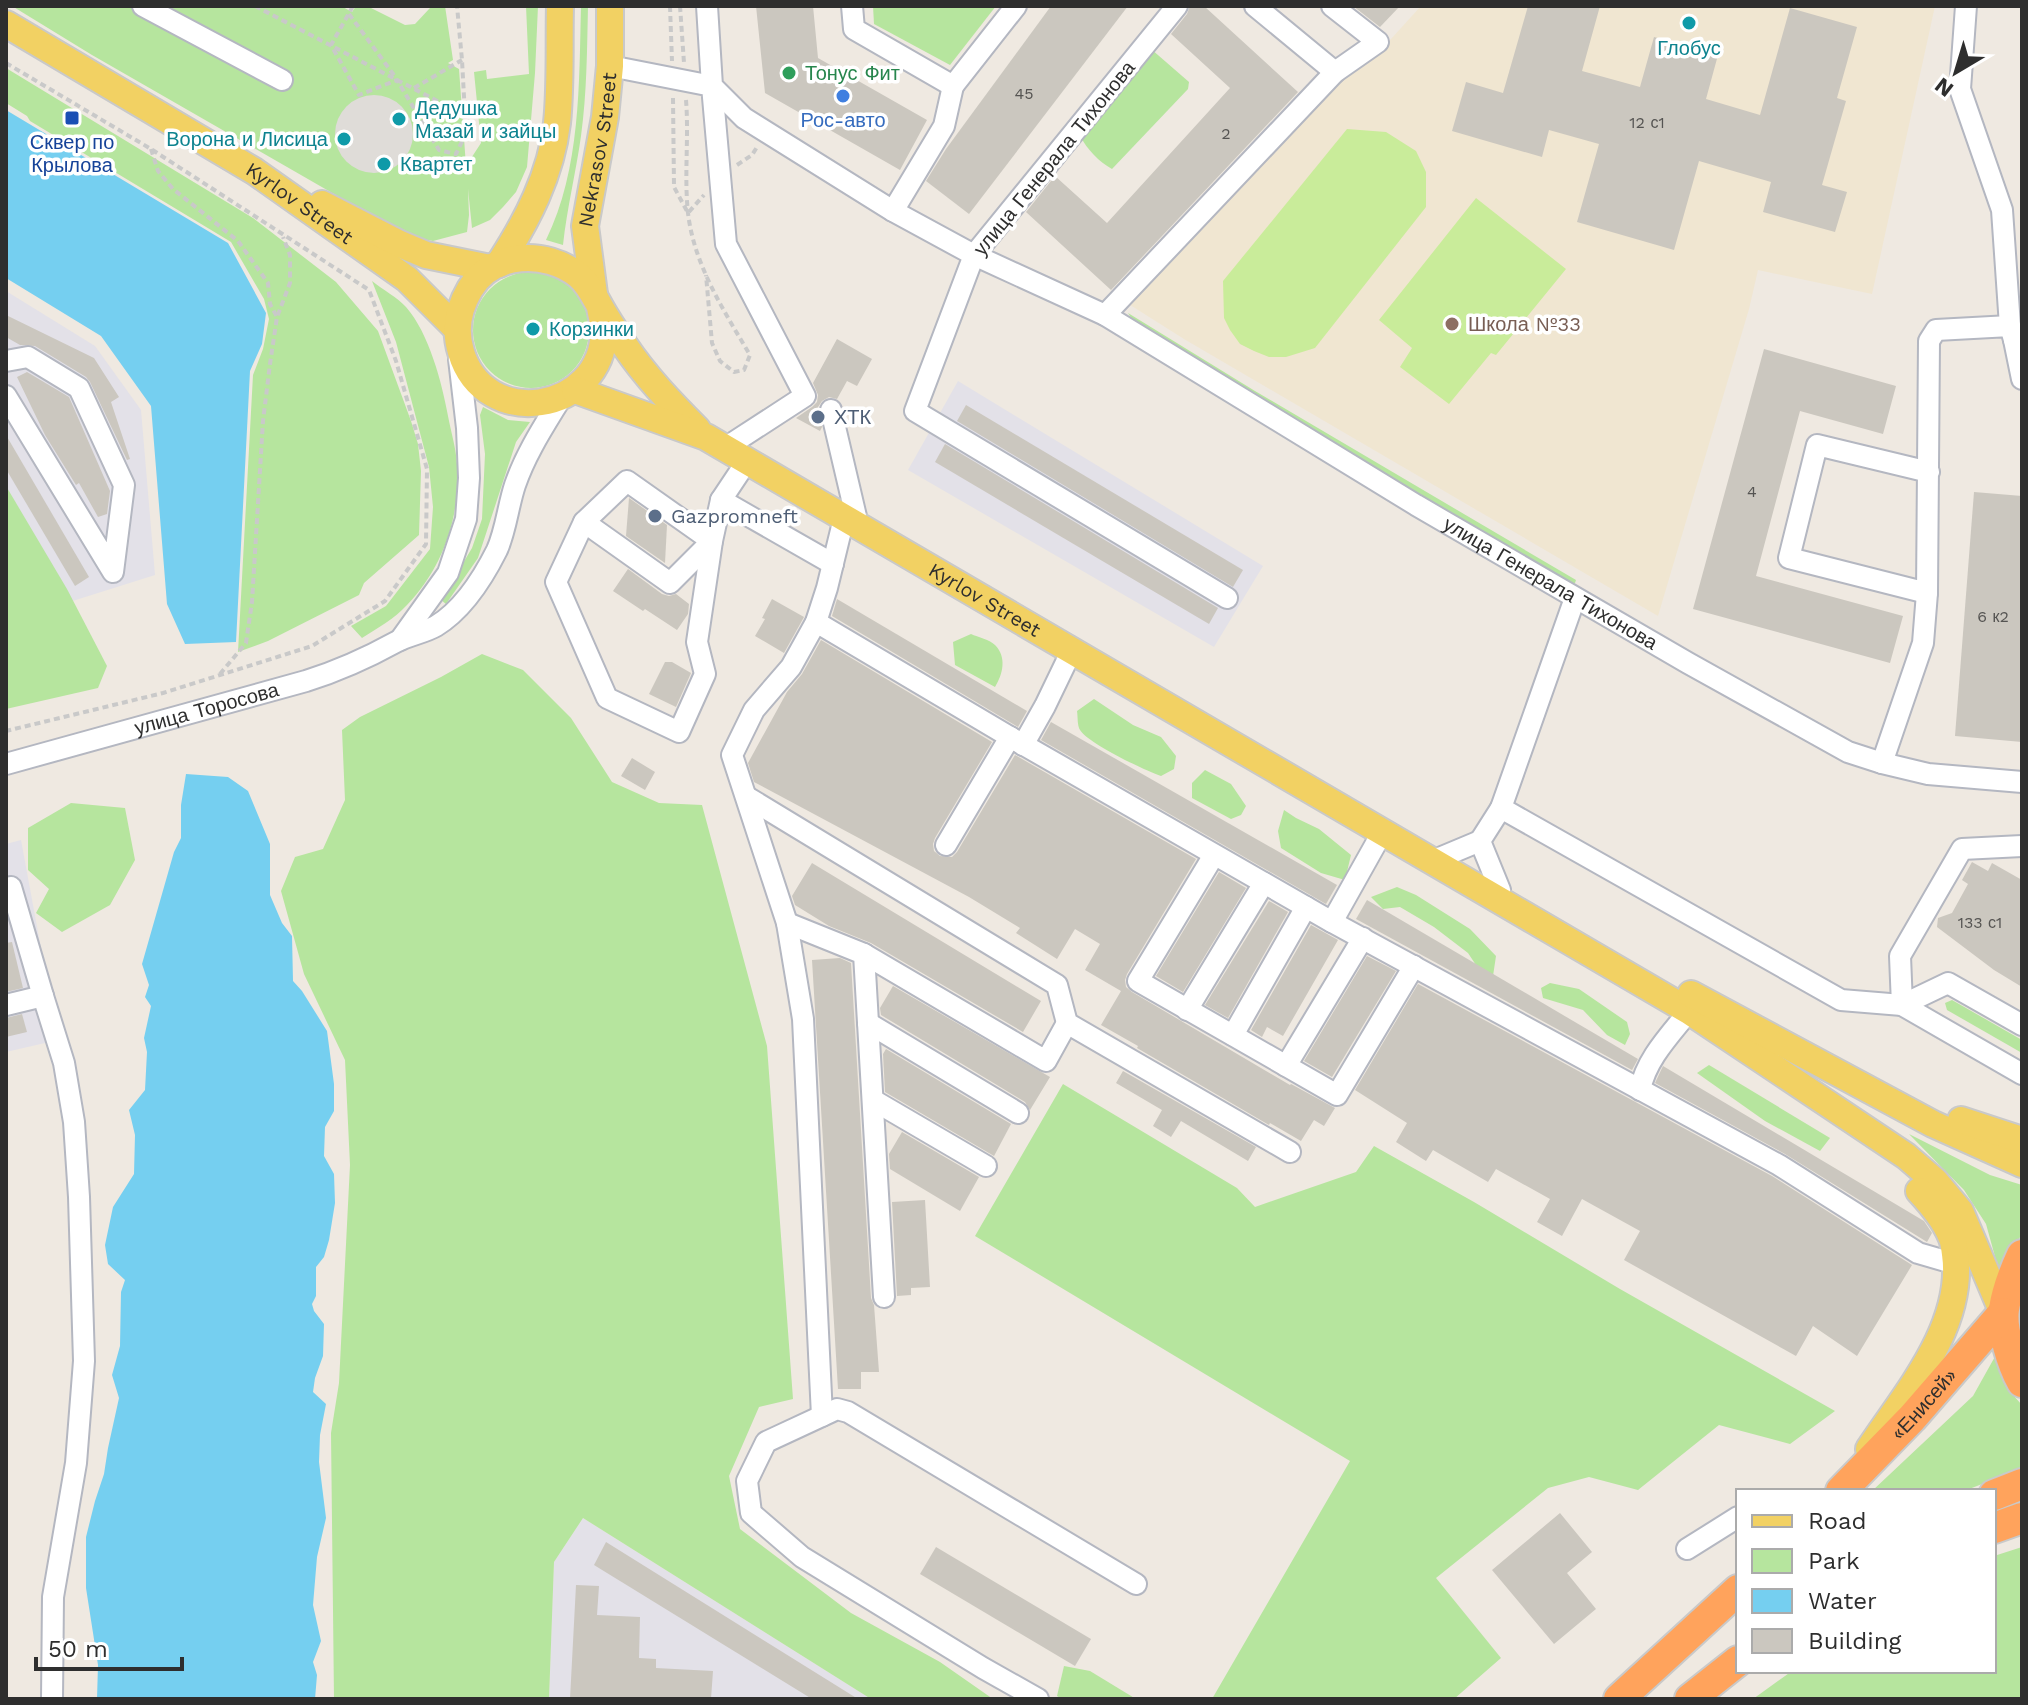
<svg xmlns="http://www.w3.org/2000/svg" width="2028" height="1705" viewBox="0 0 2028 1705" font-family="'Work Sans',sans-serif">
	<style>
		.industrial { fill: #e3e1e8 }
		.education { fill: #f0e6d1 }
		.green { fill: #b6e59e }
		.pitch { fill: #c9ec9a }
		.plaza { fill: #dfdcd8 }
		.water { fill: #75cff0 }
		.building { fill: #cbc7bf }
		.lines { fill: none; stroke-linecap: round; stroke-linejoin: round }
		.minor-casing { stroke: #b4b7c1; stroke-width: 24 }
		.major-casing { stroke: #c9c9c9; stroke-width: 30 }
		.highway-casing { stroke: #c9c9c9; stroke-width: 34 }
		.path { stroke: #c9c9c9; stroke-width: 4; stroke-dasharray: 6 4; stroke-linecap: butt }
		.minor { stroke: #fff; stroke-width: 20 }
		.major { stroke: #f2d163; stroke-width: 26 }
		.highway { stroke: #ffa35c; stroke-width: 30 }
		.culture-dot { fill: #0f9aa8; stroke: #fff; stroke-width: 3 }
		.leisure-dot { fill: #2e9e5b; stroke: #fff; stroke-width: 3 }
		.shop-dot { fill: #3f7fe0; stroke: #fff; stroke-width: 3 }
		.transit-dot { fill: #1a4fb4; stroke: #fff; stroke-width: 3 }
		.education-dot { fill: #8d6e63; stroke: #fff; stroke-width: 3 }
		.service-dot { fill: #5c6f8a; stroke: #fff; stroke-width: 3 }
		.labels { text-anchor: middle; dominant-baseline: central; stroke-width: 7; stroke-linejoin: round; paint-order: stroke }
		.number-label { font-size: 16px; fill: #555452 }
		.culture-label { font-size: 20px; fill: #0d838f; stroke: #fff; text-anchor: start }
		.leisure-label { font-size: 20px; fill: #27864d; stroke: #fff; text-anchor: start }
		.shop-label { font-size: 20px; fill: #366cbe; stroke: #fff }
		.transit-label { font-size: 20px; fill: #164399; stroke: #fff }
		.street-label { font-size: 20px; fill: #2e2e2e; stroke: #fff }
		.education-label { font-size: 20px; fill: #785e54; stroke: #fff; text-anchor: start }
		.service-label { font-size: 20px; fill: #4e5e75; stroke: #fff; text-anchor: start }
	</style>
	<rect width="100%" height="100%" fill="#efe9e1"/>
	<g class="industrial">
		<path d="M6 291 95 346 141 410 155 575 6 622Z"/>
		<path d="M958 381 1263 566 1214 647 908 470Z"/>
		<path d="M21 840 58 1040 6 1052V844Z"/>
		<path d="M583 1518 871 1699H549L554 1562Z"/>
	</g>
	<path class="education" d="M1421 6H1935L1872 294 1758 270 1749 309 1658 616 1184 339 1127 303 1341 77 1391 39Z"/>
	<g class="green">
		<path d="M12 6H341L352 12 356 6H367L405 25 415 24 430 8 445 6 453 60 448 63 459 69 466 166 481 143 474 72 486 70 487 79 529 74 526 6H538L535 73 527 167 516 192 503 207 490 220 472 228 468 189 469 215 467 232 433 241 407 236 92 55Z"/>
		<path d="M581 6H588C587 49 587 93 581 136 576 172 567 208 563 245L546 240C581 169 579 83 581 6Z"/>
		<path d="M873 6H996L950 65 874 24Z"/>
		<path d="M1151 49 1189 82 1188 89 1112 169C1099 162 1087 149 1080 136Z"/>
		<path d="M6 68 253 218 336 282 378 331 411 421 418 444 421 471 419 535 364 583 359 595 268 641 238 652 253 375 263 349 269 319 264 299 231 242 30 121 27 116 6 103Z"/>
		<circle cx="531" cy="330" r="58"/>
		<path d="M372 281C383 290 397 297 406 307 429 333 442 383 448 416 451 432 456 448 457 464 461 515 443 568 407 605 394 619 378 628 362 638L351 626 386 606 430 549 433 507 429 467 396 342Z"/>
		<path d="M1128 313 1255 391 1576 580 1575 583H1567L1138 329Z"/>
		<path d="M483 407 508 420 530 422 516 442 478 558 446 604 441 600 472 548 482 519 485 454 480 415Z"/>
		<path d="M6 486 67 589 107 666 98 688 6 709Z"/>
		<path d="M971 634C978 637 990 640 995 645 1007 657 1003 674 995 687L955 665 953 642Z"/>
		<path d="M482 654 523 670 571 718 612 782 659 803 702 805 767 1046 793 1399 759 1407 729 1476 740 1529 851 1613 940 1662 993 1699H871L583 1518 554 1562 549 1699H334L331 1433 339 1383 350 1165 345 1060 304 974 281 891 295 857 323 849 345 800 342 730 360 717 441 677Z"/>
		<path d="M1094 699 1133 725 1161 737 1176 756 1174 769 1161 776C1144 770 1089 744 1080 730 1077 725 1078 717 1077 711Z"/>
		<path d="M1205 770 1231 784 1246 806 1241 815 1231 819 1192 798V783Z"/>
		<path d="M71 803 125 808 135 860 110 905 62 932 36 913 49 889 28 870V828Z"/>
		<path d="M1284 810 1296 818 1319 829 1351 855 1345 880 1321 873 1281 848 1278 831Z"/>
		<path d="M1397 887 1416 895 1470 929 1496 956 1493 976 1478 968 1468 953 1434 927 1400 907 1383 909 1371 897Z"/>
		<path d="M1550 983 1579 989 1627 1022 1630 1034 1625 1045 1607 1035 1583 1010 1543 998 1541 988Z"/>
		<path d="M1952 1000 2022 1040V1053L1947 1010 1945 1003Z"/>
		<path d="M1709 1065 1830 1138 1820 1151 1765 1121 1697 1073Z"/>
		<path d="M1063 1084 1237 1188 1255 1207 1356 1172 1374 1146 1474 1202 1620 1289 1835 1411 1790 1444 1719 1425 1638 1490 1589 1477 1548 1488 1436 1578 1501 1658 1454 1699H1212L1350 1461 975 1236Z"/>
		<path d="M1909 1134 1990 1175 2022 1185V1234L1999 1271 1986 1224 1964 1190Z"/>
		<path d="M1997 1353 2012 1394 2022 1405V1471L2008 1474 1964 1491H1872L1973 1396Z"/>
		<path d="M2022 1547V1699H1753L1792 1671H1994V1556Z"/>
		<path d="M1064 1666 1090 1671 1136 1699H1062L1057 1696Z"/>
	</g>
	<g class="pitch">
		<path d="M1347 129 1386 132 1416 151 1426 172V207L1315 348 1286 357H1269L1254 351 1240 344 1230 330 1224 318 1223 281Z"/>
		<path d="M1476 198 1566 269 1496 355 1491 353 1449 404 1400 367 1412 348 1379 320Z"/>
	</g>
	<circle class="plaza" cx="374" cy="134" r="39"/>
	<g class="water">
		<path d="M6 110 228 243 266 313 262 344 250 371 236 642 185 644 167 604 151 406 101 336 6 278Z"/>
		<path d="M186 774 228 777 248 791 270 844V895L282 923 292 936 293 981 302 991 327 1031 334 1084V1111L325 1127 324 1156 334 1174 335 1203 329 1240 324 1257 316 1267V1296L312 1304 314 1311 324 1324 323 1356 315 1378 313 1392 326 1404 320 1435 319 1462 326 1518 317 1557 313 1605 321 1641 313 1662 317 1675 315 1699H97L98 1665 86 1588V1537L95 1501 104 1474 108 1448 119 1398 112 1375 120 1346 121 1292 125 1280 108 1264 105 1245 113 1207 134 1174 135 1135 129 1110 145 1090 147 1052 144 1038 151 1006 145 997 149 985 142 964 174 852 181 838V805Z"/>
	</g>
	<g class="building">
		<path d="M756 6H813L818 58 927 120 900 170 765 93Z"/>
		<path d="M1051 6H1128L969 214 926 181 946 149Z"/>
		<path d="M1190 6H1204L1298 92 1111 290 1026 212 1055 176 1107 223 1230 88 1171 34 1187 14Z"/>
		<path d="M1353 6H1400L1380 27Z"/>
		<path d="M1528 6H1600L1582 71 1640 87 1654 37 1718 55 1706 99 1760 115 1790 8 1857 27 1837 98 1846 101 1822 185 1847 192 1835 232 1763 212 1771 182 1699 161 1674 250 1577 222 1599 144 1549 130 1542 157 1452 131 1466 82 1503 93Z"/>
		<path d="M6 315 94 358 119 397 111 402 130 459 127 460 90 382 86 377 35 346 20 345 6 337Z"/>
		<path d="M837 339 872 359 857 386 847 381 837 399 829 397 822 401 818 407 822 427 820 431 796 418 812 407 817 402 818 395 813 383Z"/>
		<path d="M1764 349 1896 386 1883 434 1800 411 1756 576 1903 616 1890 663 1693 609Z"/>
		<path d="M27 372 69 397 110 491 107 514 98 517 79 483 76 485 45 435 17 377Z"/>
		<path d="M966 405 1243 570 1233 587 957 421Z"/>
		<path d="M6 435 89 577 75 586 6 469Z"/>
		<path d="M945 444 1218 608 1209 624 935 462Z"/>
		<path d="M1974 492 2022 496V742L1955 736Z"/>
		<path d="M629 498 667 525 665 563 626 536Z"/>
		<path d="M628 569 662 594 669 596 676 594 689 604 688 614 677 630 645 609 643 611 613 591Z"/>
		<path d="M772 599 804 617 784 653 755 636 765 619 762 618Z"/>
		<path d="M837 599 1027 711 1018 727 832 616Z"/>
		<path d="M821 640 992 742 935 838 933 844 934 851 940 856 952 857 957 852 1015 755 1196 859 1127 974 1125 980 1126 987 1132 992 1290 1085 1291 1084 1335 1108 1324 1126 1314 1120 1301 1141 1270 1123 1269 1125 1137 1048 1138 1046 1101 1025 1121 991 1085 970 1100 944 1075 929 1057 959 1016 933 1020 928 969 897 754 782 748 763 787 692 802 674Z"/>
		<path d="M665 662H672L691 673 676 707 649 694Z"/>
		<path d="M1051 722 1337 885 1326 904 1041 740Z"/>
		<path d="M632 758 655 772 645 790 621 776Z"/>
		<path d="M1972 862 1988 871 1992 863 2022 880V987L1994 970 1937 927 1938 918 1952 913 1968 884 1962 880Z"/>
		<path d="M812 863 1041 1001 1023 1032 871 943 829 926 795 905 792 896Z"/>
		<path d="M1219 872 1246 888 1183 992 1156 976Z"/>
		<path d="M1367 900 1638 1059 1632 1070 1356 919Z"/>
		<path d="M1269 901 1288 912 1228 1018 1205 1005Z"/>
		<path d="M1311 925 1338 940 1283 1036 1267 1027 1262 1037 1251 1030Z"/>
		<path d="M12 942 23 988 6 992V943Z"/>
		<path d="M1367 956 1396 971 1332 1077 1304 1061Z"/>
		<path d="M840 958 851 963 871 1298 874 1305 879 1372H861V1389H838L812 960Z"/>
		<path d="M1418 984 1772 1176 1912 1265 1857 1356 1813 1326 1796 1356 1624 1260 1640 1231 1582 1199 1562 1236 1537 1222 1550 1199 1496 1169 1488 1182 1433 1150 1426 1161 1396 1142 1407 1123 1355 1090Z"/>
		<path d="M893 986 1050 1077 1030 1110 1025 1102 881 1015 880 1008Z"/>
		<path d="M22 1014 27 1032 6 1037V1018Z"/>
		<path d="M886 1049 1011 1124 994 1156 885 1092 883 1054Z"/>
		<path d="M1663 1066 1924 1221 1932 1233 1927 1242 1785 1154 1655 1083Z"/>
		<path d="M1123 1071 1256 1147 1248 1161 1181 1121 1171 1137 1153 1126 1162 1110 1116 1083Z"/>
		<path d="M902 1132 979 1177 960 1211 890 1169 889 1154Z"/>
		<path d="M925 1200 930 1287 911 1288V1295L897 1296 892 1202Z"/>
		<path d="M1560 1513 1592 1552 1567 1573 1596 1609 1554 1644 1492 1570Z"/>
		<path d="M606 1542 858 1699H812L594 1565Z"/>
		<path d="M936 1547 1091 1639 1075 1666 920 1574Z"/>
		<path d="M576 1585 599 1586 597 1615 640 1617 639 1658 656 1659V1668L713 1671 711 1699H570Z"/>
	</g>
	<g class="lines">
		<defs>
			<g id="minor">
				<path d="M143 6 282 80"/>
				<path d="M707 6 712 86 744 118 893 211 974 255 1105 315 1335 72 1378 42 1332 6"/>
				<path d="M852 6 854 29 953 86 1016 6"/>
				<path d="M1177 6 974 255 915 411 1227 598"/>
				<path d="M1255 6 1335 72"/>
				<path d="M1966 6 1960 89 2002 210 2010 326"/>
				<path d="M610 66 712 86 726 244 805 396 725 448"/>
				<path d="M893 211 944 126 953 86"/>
				<path id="s1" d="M1105 315 1416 505 1688 663 1848 752 1882 763 1928 774 2022 782"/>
				<path d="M2014 340 2022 379"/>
				<path d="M6 361 28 357 79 388 124 485 113 572 6 396"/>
				<path d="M831 410 858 525"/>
				<path d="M1929 472 1817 445 1789 558 1927 593 1929 341 1936 330 2010 326 2014 340 2022 339"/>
				<path d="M721 500 833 564"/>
				<path d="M584 522 670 583 712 541"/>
				<path d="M712 541 627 481 584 522 556 582 607 698 679 732 705 674 697 642 712 541 721 500 747 461"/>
				<path d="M816 622 1010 737"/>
				<path d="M400 640 448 573 466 519 469 478 467 428 459 359"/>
				<path d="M1023 745 1045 706 1072 650"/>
				<path d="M1882 763 1923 643 1927 593"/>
				<path id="s2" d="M6 764 306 681C338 671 367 658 396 642 409 635 424 633 436 626 464 609 483 578 497 550 506 530 508 506 515 485 526 453 544 426 561 398"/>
				<path d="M747 797 1057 985 1067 1023 1290 1152"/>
				<path d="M1501 808 1575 598"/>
				<path d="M946 845 1010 737 1332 922 1779 1165 1918 1253 1956 1264"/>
				<path d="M1214 855 1138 981 1337 1095 1414 966"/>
				<path d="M1437 859 1480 841"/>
				<path d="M6 888 11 887 43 996 6 1005"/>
				<path d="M1500 890 1480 841 1501 808 1841 1000 1902 1005 2022 1074"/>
				<path d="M1332 922 1383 831"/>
				<path d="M787 923 864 954 884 1297"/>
				<path d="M864 954 1046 1061 1067 1023"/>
				<path d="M43 996 64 1063 74 1122 79 1197 84 1361 76 1463 53 1597 52 1699"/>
				<path d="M1902 1005 1900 956 1962 849 2022 846"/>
				<path d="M1902 1005 1948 983 2022 1025"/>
				<path d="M1187 1010 1264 883"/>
				<path d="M868 1023 1018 1113"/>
				<path d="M1233 1035 1306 907"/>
				<path d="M1286 1066 1363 938"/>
				<path d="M1640 1090C1646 1059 1670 1035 1689 1011"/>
				<path d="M873 1100 986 1166"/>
				<path d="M822 1416 803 1019 787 923 732 755 754 710 791 667 816 622 827 588 844 518"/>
				<path d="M1687 1549 1738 1517"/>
				<path d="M1038 1699 983 1668 802 1557 751 1513 747 1481 766 1442 837 1409 848 1412 1136 1584"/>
			</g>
			<g id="major">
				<path id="s3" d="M6 24 254 171 407 279 456 328"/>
				<path d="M322 204 400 244 426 255 490 268"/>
				<path d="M499 264C527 221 551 175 557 123 561 86 559 43 560 6"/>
				<path id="s4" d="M594 294 585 226 605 117 610 66V6"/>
				<path d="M600 307C601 315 604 323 604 331 602 414 484 431 461 352 454 329 458 309 470 289 493 251 546 250 578 275 589 284 595 298 602 310 609 322 617 334 625 346 646 377 671 403 697 429"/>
				<path id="s5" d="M575 390 706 437 1689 1011 1906 1156 1935 1181 1960 1211 2003 1313"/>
				<path d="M1691 994 1933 1124 2022 1164"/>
				<path d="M1961 1120 2022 1140"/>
				<path d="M1869 1449C1906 1393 1965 1326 1955 1254 1954 1248 1954 1242 1951 1236 1944 1219 1932 1205 1919 1191"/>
			</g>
			<g id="highway">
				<path d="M2022 1255C2014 1272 2007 1290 2004 1309 2001 1329 2012 1364 2022 1382"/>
				<path id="s6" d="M1841 1491 1912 1418 2003 1313"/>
				<path d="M1994 1495 2022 1484"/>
				<path d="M1994 1528 2022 1518"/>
				<path d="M1619 1699 1738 1590"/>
				<path d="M1690 1699 1738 1661"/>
			</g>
		</defs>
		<use href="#minor" class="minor-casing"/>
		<use href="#major" class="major-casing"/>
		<use href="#highway" class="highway-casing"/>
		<g class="path">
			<path d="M255 6 447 106"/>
			<path d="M353 6 331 45 359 95 397 80 439 150 456 154 466 133 462 60 457 6"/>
			<path d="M670 6 672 61"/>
			<path d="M680 6 684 63"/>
			<path d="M349 14 396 78"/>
			<path d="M6 63 151 149 369 290 396 361 427 469 426 544 385 601 312 646 163 693 6 731"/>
			<path d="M414 88 462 60"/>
			<path d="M673 98 674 187 688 213 704 195"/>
			<path d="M686 100C689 137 684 176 688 213 694 265 724 311 750 355L744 370 734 372 720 361 712 343 706 275"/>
			<path d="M151 149 158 171 173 189 238 241 268 283 270 304 277 317"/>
			<path d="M737 165 752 155 757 147"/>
			<path d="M220 674 246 643 252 602 263 421 270 364 277 317 290 283V255L283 237"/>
		</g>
		<use href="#minor" class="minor"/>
		<use href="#major" class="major"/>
		<use href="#highway" class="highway"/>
	</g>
	<g class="culture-dot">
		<circle cx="1689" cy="23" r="8"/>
		<circle cx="399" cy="119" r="8"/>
		<circle cx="344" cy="139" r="8"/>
		<circle cx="384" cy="164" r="8"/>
		<circle cx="533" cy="329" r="8"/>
	</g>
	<circle class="leisure-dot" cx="789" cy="73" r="8"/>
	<circle class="shop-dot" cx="843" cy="96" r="8"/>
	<rect class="transit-dot" x="64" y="110" width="16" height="16" rx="4"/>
	<circle class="education-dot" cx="1452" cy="324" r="8"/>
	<g class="service-dot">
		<circle cx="818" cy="417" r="8"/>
		<circle cx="655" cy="516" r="8"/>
	</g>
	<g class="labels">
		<g class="number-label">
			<text x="1024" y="93">45</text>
			<text x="1647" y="122">12 с1</text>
			<text x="1226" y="133">2</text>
			<text x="1752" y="491">4</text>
			<text x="1993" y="616">6 к2</text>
			<text x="1980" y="922">133 с1</text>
		</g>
		<g class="culture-label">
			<text x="1689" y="48" text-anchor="middle">Глобус</text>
			<text x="415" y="108">Дедушка<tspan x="415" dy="23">Мазай и зайцы</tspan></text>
			<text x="328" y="139" text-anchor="end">Ворона и Лисица</text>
			<text x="400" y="164">Квартет</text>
			<text x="549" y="329">Корзинки</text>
		</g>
		<g class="leisure-label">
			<text x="805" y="73">Тонус Фит</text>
		</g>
		<g class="shop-label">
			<text x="843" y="120">Рос-авто</text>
		</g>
		<g class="transit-label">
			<text x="72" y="142">Сквер по<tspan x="72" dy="23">Крылова</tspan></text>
		</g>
		<g class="street-label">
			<text stroke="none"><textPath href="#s4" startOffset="146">Nekrasov Street</textPath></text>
			<text transform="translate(1054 158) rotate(-51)">улица Генерала Тихонова</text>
			<text stroke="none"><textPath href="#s3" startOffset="344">Kyrlov Street</textPath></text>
			<text stroke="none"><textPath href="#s1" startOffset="520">улица Генерала Тихонова</textPath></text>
			<text stroke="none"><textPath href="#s5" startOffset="462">Kyrlov Street</textPath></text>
			<text stroke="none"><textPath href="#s2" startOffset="208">улица Торосова</textPath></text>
			<text stroke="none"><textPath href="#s6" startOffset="120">«Енисей»</textPath></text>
		</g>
		<g class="education-label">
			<text x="1468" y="324">Школа №33</text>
		</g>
		<g class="service-label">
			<text x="834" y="417">ХТК</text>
			<text x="671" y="516">Gazpromneft</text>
		</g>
	</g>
	<rect width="2028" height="1705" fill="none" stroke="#2e2e2e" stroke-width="16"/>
	<rect x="1736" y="1489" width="260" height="184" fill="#ffffff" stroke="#ababab" stroke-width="2"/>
	<rect x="1752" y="1515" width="40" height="12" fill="#f2d163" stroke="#ababab" stroke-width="2"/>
	<text x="1808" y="1529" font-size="24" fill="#2e2e2e">Road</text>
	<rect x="1752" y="1549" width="40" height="24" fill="#b6e59e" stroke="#ababab" stroke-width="2"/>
	<text x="1808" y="1569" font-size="24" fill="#2e2e2e">Park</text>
	<rect x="1752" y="1589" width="40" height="24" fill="#75cff0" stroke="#ababab" stroke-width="2"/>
	<text x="1808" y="1609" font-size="24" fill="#2e2e2e">Water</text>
	<rect x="1752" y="1629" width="40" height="24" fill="#cbc7bf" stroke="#ababab" stroke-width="2"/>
	<text x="1808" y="1649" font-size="24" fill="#2e2e2e">Building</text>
	<g transform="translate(1956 72) rotate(218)" stroke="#ffffff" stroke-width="6" paint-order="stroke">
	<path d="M0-6L14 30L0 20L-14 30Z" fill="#2e2e2e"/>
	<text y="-12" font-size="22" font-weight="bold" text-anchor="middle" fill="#2e2e2e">N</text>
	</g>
	<path d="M36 1657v12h146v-12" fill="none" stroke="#2e2e2e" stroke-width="4"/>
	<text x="48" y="1657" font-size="24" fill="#2e2e2e" stroke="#ffffff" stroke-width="6" paint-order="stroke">50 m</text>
</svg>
